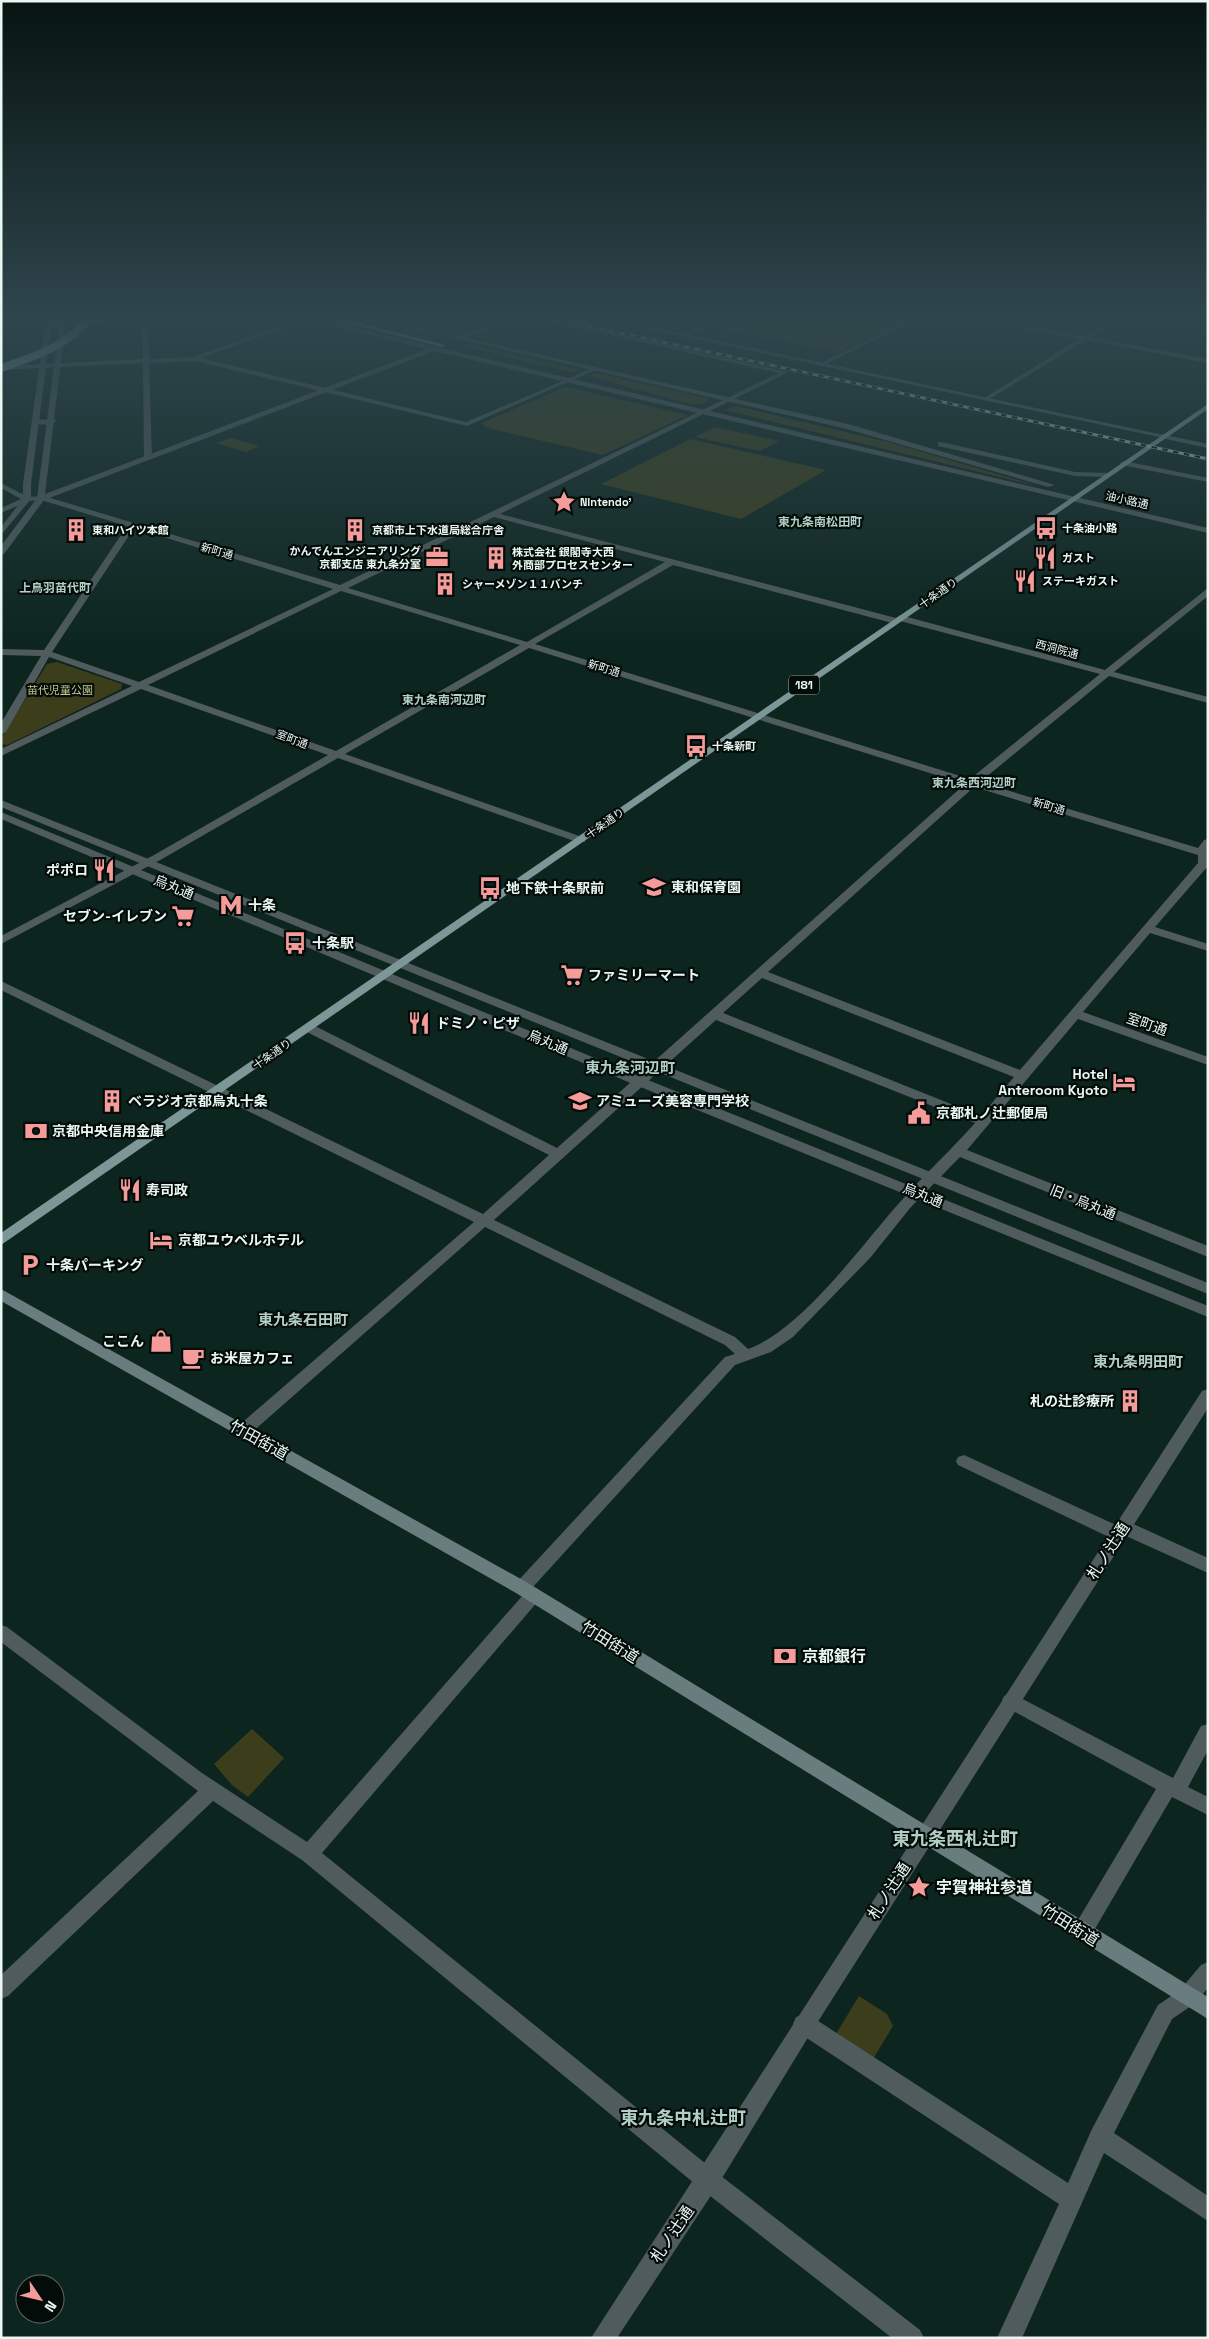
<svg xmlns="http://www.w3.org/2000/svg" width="1209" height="2339" viewBox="0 0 1209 2339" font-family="'Space Grotesk','Noto Sans JP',sans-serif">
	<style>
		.green { fill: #3c3e1b }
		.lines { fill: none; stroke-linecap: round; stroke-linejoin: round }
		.minor { fill: #4f5b5c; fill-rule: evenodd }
		.tertiary { fill: #4f5b5c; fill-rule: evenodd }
		.secondary { fill: #697c7e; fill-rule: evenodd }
		.primary { fill: #7d9698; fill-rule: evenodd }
		.motorway { fill: #8fadb0; fill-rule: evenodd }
		.rail-casing { stroke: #abbcb7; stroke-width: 3 }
		.rail { stroke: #040c09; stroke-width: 2; stroke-dasharray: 5.5; stroke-linecap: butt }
		.motorway-bridge { stroke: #8fadb0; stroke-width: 8 }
		.labels { text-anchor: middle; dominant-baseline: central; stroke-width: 4.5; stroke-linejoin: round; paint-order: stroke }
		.far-street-label { font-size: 11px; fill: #e9f7f2; stroke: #040c09 }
		.far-poi-label { font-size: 11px; font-weight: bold; fill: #e9f7f2; stroke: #040c09; text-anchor: start }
		.far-park-label { font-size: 11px; fill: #c2c787; stroke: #040c09 }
		.far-neighbourhood-label { font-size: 12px; font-weight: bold; fill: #b2cfc5; stroke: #040c09 }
		.shield { fill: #040c09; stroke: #a4b0ac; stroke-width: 1 }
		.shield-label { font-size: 12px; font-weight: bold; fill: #e9f7f2 }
		.poi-label { font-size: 14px; font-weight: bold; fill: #e9f7f2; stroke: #040c09; text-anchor: start }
		.street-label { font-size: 14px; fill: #e9f7f2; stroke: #040c09 }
		.neighbourhood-label { font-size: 15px; font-weight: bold; fill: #b2cfc5; stroke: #040c09 }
		.near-street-label { font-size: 16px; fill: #e9f7f2; stroke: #040c09 }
		.near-poi-label { font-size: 16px; font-weight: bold; fill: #e9f7f2; stroke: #040c09; text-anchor: start }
		.near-neighbourhood-label { font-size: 18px; font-weight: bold; fill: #b2cfc5; stroke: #040c09 }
	</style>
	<rect width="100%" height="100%" fill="#0d251f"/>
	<g class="green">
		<path d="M727 320H905L839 352 712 327Z"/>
		<path d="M461 345H473L580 370 570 372Z"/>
		<path d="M596 373 708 398 709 400 703 404H689L589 376Z"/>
		<path d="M566 387 688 415 603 455 488 428 481 423Z"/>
		<path d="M736 406 892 443 1041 487 725 410Z"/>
		<path d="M715 427 779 441 760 451 695 437Z"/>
		<path d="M230 438 260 446 246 452 216 443Z"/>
		<path d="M690 439 826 470 741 519 601 484Z"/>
		<path d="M57 662 122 684 121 689 7 745 1 744V739L47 664Z"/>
		<path d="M252 1729 284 1758 248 1797 232 1785 214 1764Z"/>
		<path d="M859 1996 887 2014 893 2026 870 2064 833 2039Z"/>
	</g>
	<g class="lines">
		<g class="minor">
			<path d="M86 320H148L149 359 193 357 297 320H307L201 358 466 422 593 368 598 369 467 426 195 361 149 363 152 458 148 460 144 458 143 363 1 370V366L143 359 142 321 48 326 45 324Z"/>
			<path d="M542 320H556L789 372 500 514 896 618 900 615 1105 670 1208 588V596L1114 672 1208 697V703L1109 676 980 782 1198 848 1204 840 1208 839V866L1155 927 1208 944V951L1150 933 1083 1012 1208 1057V1065L1078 1019 967 1150 1208 1246V1257L960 1157 911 1207 870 1258 793 1337 771 1352 735 1365 532 1588 539 1590 542 1595 539 1600 322 1853 716 2172 920 2330 924 2338H892L700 2188 302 1860 213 1801 8 1996 1 1999V1975L198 1791 1 1642V1625L7 1627 202 1773 307 1842 523 1595 516 1593 513 1588 516 1583 725 1357 735 1354 725 1345 485 1227 249 1435 243 1437 237 1435 235 1431 237 1427 474 1222 1 990V981L483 1214 549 1155 305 1031 303 1028 305 1025H313L557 1148 965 784 529 648 345 754 585 838V842H577L338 758 162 859 1 944V936L154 855 328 755 141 689 1 756V749L132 686 49 657 6 732 1 735V723L41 656 1 655V649L44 650 127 526 41 500 29 501 1 513V508L21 499 1 488V483L28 497 44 496 340 585 779 373ZM494 517 665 562 527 642 348 588ZM134 528 333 589 139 682 52 652ZM673 565 896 624 900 621 1100 674 970 779 535 644ZM341 591 520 645 336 751 148 685ZM974 787 1198 855V863L1020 1070 768 972ZM762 978 1014 1077 981 1116 723 1013ZM716 1020 975 1123C951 1150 925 1174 901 1201 862 1244 803 1329 748 1349L735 1337 494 1220Z"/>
			<path d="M714 320H723L685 337 680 336Z"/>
			<path d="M906 320H915L822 366 817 365Z"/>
			<path d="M983 320H999L1084 336 1110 320H1118L1091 337 1208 359V363L1086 340 986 401 984 398 1079 339Z"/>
			<path d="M55 419 56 421C51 425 37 426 32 422L36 420Z"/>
			<path d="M1161 434 1208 444V448L1161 438Z"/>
			<path d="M1124 461 1208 478V482L1121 465 1120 463Z"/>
			<path d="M964 1455 1116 1525 1123 1520 1129 1522 1208 1558V1573L1126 1536 1119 1541 1113 1539 958 1465 956 1461 958 1457Z"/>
			<path d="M1011 1693 1173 1778 1201 1726 1208 1724V1750L1188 1787 1208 1797V1815L1172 1797 1089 1939 1082 1942 1075 1939 1072 1932 1075 1925 1156 1789 1004 1706 1002 1701 1004 1696Z"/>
			<path d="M1208 1962V1988L1194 2004 1172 2019 1114 2133 1208 2196V2221L1104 2153 1022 2338H997L1059 2204 796 2031 793 2024 796 2017 804 2014 812 2017 1068 2183 1092 2129 1158 2005 1180 1990 1201 1965Z"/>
		</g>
		<g class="tertiary">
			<path d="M46 320H52L31 484V499L1 535V527L23 499V484Z"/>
			<path d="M60 320H66L45 494 427 349 309 320H322L1208 528V533L434 351 44 500 4 554H1V546L37 498Z"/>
			<path d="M376 320C404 320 429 334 457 336 471 337 491 320 509 320L466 338 852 425 1055 485 1048 487 847 429Z"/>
			<path d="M606 320H620L1168 436 1164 438Z"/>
			<path d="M941 442 1075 472 1108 473 1112 475 1108 477 1075 476 938 446V442Z"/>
			<path d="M1 800 1208 1283V1294L1 807Z"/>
			<path d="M1 812 643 1078 1208 1306V1317L633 1084 1 819Z"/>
			<path d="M1208 1389V1408L812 2031 716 2188 617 2338H591L1202 1391Z"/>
		</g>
		<path class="secondary" d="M1 1289 528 1583 1208 1997V2019L516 1593 1 1301Z"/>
		<path class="primary" d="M1208 404V409L1 1245V1233Z"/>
		<path class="motorway" d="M334 320H348L446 345 442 347Z"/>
		<defs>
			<path id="rail" d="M560 320 1208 459"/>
		</defs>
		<use href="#rail" class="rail-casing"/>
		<use href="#rail" class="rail"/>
		<path class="motorway-bridge" d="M1 368C33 357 65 347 88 320"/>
	</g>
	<linearGradient id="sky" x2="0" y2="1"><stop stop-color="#071411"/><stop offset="0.49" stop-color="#2f464d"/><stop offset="1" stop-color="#2f464d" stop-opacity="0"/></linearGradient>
	<rect width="1209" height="648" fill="url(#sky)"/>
	<defs>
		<symbol id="sight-bare" viewBox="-9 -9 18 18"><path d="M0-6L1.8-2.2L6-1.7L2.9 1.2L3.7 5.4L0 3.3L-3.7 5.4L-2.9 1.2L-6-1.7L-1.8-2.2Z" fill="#f59b9a" stroke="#040c09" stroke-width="2.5" paint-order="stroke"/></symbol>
		<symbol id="bus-bare" viewBox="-9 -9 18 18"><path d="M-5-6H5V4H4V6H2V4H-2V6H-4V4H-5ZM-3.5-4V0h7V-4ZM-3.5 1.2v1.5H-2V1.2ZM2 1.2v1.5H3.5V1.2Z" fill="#f59b9a" stroke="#040c09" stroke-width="2.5" paint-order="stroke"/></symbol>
		<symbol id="building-bare" viewBox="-9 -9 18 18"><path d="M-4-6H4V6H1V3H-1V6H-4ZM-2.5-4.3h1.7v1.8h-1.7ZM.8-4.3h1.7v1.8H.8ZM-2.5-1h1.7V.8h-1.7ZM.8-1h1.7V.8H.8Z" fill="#f59b9a" stroke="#040c09" stroke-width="2.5" paint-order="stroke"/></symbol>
		<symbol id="office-bare" viewBox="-9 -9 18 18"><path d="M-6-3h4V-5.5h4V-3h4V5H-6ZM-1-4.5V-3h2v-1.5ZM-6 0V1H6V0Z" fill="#f59b9a" stroke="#040c09" stroke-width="2.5" paint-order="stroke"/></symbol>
		<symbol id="restaurant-bare" viewBox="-9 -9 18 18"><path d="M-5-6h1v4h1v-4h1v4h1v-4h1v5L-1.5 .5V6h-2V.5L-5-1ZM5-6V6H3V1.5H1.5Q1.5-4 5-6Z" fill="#f59b9a" stroke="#040c09" stroke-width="2.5" paint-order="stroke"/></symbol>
		<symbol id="school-bare" viewBox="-9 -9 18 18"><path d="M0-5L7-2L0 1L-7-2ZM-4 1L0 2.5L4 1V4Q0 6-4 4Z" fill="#f59b9a" stroke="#040c09" stroke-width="2.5" paint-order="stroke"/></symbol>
		<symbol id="metro-bare" viewBox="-9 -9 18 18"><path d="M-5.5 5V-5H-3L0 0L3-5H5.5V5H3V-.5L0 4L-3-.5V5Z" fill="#f59b9a" stroke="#040c09" stroke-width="2.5" paint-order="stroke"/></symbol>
		<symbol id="supermarket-bare" viewBox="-9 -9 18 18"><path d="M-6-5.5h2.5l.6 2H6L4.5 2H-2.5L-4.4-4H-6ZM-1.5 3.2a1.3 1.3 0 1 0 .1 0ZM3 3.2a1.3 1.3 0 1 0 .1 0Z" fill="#f59b9a" stroke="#040c09" stroke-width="2.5" paint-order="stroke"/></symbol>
		<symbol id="hotel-bare" viewBox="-9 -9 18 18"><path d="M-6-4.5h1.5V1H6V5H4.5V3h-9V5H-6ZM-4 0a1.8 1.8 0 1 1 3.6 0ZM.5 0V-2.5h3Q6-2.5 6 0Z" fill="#f59b9a" stroke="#040c09" stroke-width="2.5" paint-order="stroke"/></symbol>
		<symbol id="university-bare" viewBox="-9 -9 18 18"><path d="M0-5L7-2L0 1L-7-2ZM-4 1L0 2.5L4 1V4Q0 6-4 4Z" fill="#f59b9a" stroke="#040c09" stroke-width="2.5" paint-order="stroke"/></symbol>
		<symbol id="civic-bare" viewBox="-9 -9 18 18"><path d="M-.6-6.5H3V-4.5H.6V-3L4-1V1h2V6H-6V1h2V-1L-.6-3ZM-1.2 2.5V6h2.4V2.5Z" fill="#f59b9a" stroke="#040c09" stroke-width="2.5" paint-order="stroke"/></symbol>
		<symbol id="bank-bare" viewBox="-9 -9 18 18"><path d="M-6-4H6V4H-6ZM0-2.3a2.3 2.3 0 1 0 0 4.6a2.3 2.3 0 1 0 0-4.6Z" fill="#f59b9a" stroke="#040c09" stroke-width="2.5" paint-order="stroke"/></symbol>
		<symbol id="parking-bare" viewBox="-9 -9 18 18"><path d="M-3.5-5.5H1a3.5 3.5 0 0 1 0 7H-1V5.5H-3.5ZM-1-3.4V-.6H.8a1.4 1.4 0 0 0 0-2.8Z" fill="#f59b9a" stroke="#040c09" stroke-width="2.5" paint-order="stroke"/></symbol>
		<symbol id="shop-bare" viewBox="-9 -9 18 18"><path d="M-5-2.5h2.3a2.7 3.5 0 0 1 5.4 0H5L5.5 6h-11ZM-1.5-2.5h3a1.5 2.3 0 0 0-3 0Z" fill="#f59b9a" stroke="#040c09" stroke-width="2.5" paint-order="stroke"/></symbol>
		<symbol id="cafe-bare" viewBox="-9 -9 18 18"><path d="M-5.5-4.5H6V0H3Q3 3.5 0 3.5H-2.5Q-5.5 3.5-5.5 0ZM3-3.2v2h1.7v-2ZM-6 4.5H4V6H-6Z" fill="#f59b9a" stroke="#040c09" stroke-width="2.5" paint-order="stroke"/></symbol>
	</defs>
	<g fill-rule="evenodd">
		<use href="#sight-bare" x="548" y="486" width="32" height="32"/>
		<use href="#bus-bare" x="1030" y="512" width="32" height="32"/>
		<use href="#building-bare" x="60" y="514" width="32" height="32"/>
		<use href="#building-bare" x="339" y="514" width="32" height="32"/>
		<use href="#office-bare" x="421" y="541" width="32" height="32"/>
		<use href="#building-bare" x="480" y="542" width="32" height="32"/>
		<use href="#restaurant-bare" x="1029" y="542" width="32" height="32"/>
		<use href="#restaurant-bare" x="1009" y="565" width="32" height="32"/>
		<use href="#building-bare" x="429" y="568" width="32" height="32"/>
		<use href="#bus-bare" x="680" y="730" width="32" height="32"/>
		<use href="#restaurant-bare" x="88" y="854" width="32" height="32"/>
		<use href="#school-bare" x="638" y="871" width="32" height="32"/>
		<use href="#bus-bare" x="474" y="872" width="32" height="32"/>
		<use href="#metro-bare" x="215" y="889" width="32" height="32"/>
		<use href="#supermarket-bare" x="167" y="900" width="32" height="32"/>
		<use href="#bus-bare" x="279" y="927" width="32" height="32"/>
		<use href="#supermarket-bare" x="556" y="959" width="32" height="32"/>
		<use href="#restaurant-bare" x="403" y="1007" width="32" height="32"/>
		<use href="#hotel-bare" x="1108" y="1066" width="32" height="32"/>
		<use href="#building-bare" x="96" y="1085" width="32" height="32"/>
		<use href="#university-bare" x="564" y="1085" width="32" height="32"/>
		<use href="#civic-bare" x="903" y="1097" width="32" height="32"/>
		<use href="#bank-bare" x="20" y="1115" width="32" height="32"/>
		<use href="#restaurant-bare" x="114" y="1174" width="32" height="32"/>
		<use href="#hotel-bare" x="145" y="1224" width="32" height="32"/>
		<use href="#parking-bare" x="14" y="1249" width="32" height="32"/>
		<use href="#shop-bare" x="145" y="1325" width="32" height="32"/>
		<use href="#cafe-bare" x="177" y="1342" width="32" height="32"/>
		<use href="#building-bare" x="1114" y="1385" width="32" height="32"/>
		<use href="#bank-bare" x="769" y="1640" width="32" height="32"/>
		<use href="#sight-bare" x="903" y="1871" width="32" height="32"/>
	</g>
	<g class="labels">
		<g class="far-street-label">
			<text transform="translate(1127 500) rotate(13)">油小路通</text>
			<text transform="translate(217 551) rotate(16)">新町通</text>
			<text transform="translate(938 593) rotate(-35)">十条通り</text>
			<text transform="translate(1057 649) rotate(15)">西洞院通</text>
			<text transform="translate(604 668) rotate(17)">新町通</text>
			<text transform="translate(292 739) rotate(20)">室町通</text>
			<text transform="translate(1049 806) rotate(17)">新町通</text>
			<text transform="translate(605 823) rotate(-35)">十条通り</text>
			<text transform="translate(272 1054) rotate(-35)">十条通り</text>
		</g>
		<g class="far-poi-label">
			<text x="580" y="502">Nintendo’</text>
			<text x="1062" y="528">十条油小路</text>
			<text x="92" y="530">東和ハイツ本館</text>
			<text x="372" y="530">京都市上下水道局総合庁舎</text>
			<text x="421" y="551" text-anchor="end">かんでんエンジニアリング<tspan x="421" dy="13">京都支店 東九条分室</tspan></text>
			<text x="512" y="552">株式会社 銀閣寺大西<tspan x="512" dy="13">外商部プロセスセンター</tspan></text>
			<text x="1062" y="558">ガスト</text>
			<text x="1042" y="581">ステーキガスト</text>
			<text x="462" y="584">シャーメゾン１１バンチ</text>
			<text x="712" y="746">十条新町</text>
		</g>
		<g class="far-park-label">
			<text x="60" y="690">苗代児童公園</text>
		</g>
		<g class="far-neighbourhood-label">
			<text x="820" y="522">東九条南松田町</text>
			<text x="55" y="588">上鳥羽苗代町</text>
			<text x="444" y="700">東九条南河辺町</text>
			<text x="974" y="783">東九条西河辺町</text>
		</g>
		<rect class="shield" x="789" y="675.5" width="30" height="19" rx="4"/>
		<g class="shield-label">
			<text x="804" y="685">181</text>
		</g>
		<g class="poi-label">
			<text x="88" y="870" text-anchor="end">ポポロ</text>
			<text x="671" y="887">東和保育園</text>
			<text x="506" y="888">地下鉄十条駅前</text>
			<text x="248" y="905">十条</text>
			<text x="167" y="916" text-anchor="end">セブン-イレブン</text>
			<text x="312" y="943">十条駅</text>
			<text x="588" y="975">ファミリーマート</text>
			<text x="436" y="1023">ドミノ・ピザ</text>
			<text x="1108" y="1074" text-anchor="end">Hotel<tspan x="1108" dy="16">Anteroom Kyoto</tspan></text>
			<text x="128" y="1101">ベラジオ京都烏丸十条</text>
			<text x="596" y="1101">アミューズ美容専門学校</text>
			<text x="936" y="1113">京都札ノ辻郵便局</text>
			<text x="52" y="1131">京都中央信用金庫</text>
			<text x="146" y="1190">寿司政</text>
			<text x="178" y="1240">京都ユウベルホテル</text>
			<text x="46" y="1265">十条パーキング</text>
			<text x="144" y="1341" text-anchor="end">ここん</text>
			<text x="210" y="1358">お米屋カフェ</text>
			<text x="1114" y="1401" text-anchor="end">札の辻診療所</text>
		</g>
		<g class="street-label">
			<text transform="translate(174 887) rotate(22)">烏丸通</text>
			<text transform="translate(1147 1024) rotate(19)">室町通</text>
			<text transform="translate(548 1042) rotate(23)">烏丸通</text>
			<text transform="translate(923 1195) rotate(22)">烏丸通</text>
			<text transform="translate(1083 1202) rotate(22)">旧・烏丸通</text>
		</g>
		<g class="neighbourhood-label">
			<text x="630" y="1067">東九条河辺町</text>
			<text x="303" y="1319">東九条石田町</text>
			<text x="1138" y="1361">東九条明田町</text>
		</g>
		<g class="near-street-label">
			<text transform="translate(259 1440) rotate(29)">竹田街道</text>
			<text transform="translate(1108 1551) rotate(-57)">札ノ辻通</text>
			<text transform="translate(610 1642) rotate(32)">竹田街道</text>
			<text transform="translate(889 1891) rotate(-57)">札ノ辻通</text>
			<text transform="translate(1070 1925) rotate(32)">竹田街道</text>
			<text transform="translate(672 2234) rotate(-56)">札ノ辻通</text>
		</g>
		<g class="near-poi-label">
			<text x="802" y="1656">京都銀行</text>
			<text x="936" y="1887">宇賀神社参道</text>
		</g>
		<g class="near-neighbourhood-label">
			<text x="955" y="1838">東九条西札辻町</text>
			<text x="683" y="2117">東九条中札辻町</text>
		</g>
	</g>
	<rect width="1209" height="2339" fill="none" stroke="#e9f7f2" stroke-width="5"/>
	<g transform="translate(40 2299) rotate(125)"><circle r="24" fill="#040c09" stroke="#606a66"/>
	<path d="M0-4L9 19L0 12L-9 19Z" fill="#f59b9a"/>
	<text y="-8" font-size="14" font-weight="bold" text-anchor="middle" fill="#e9f7f2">N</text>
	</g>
</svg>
